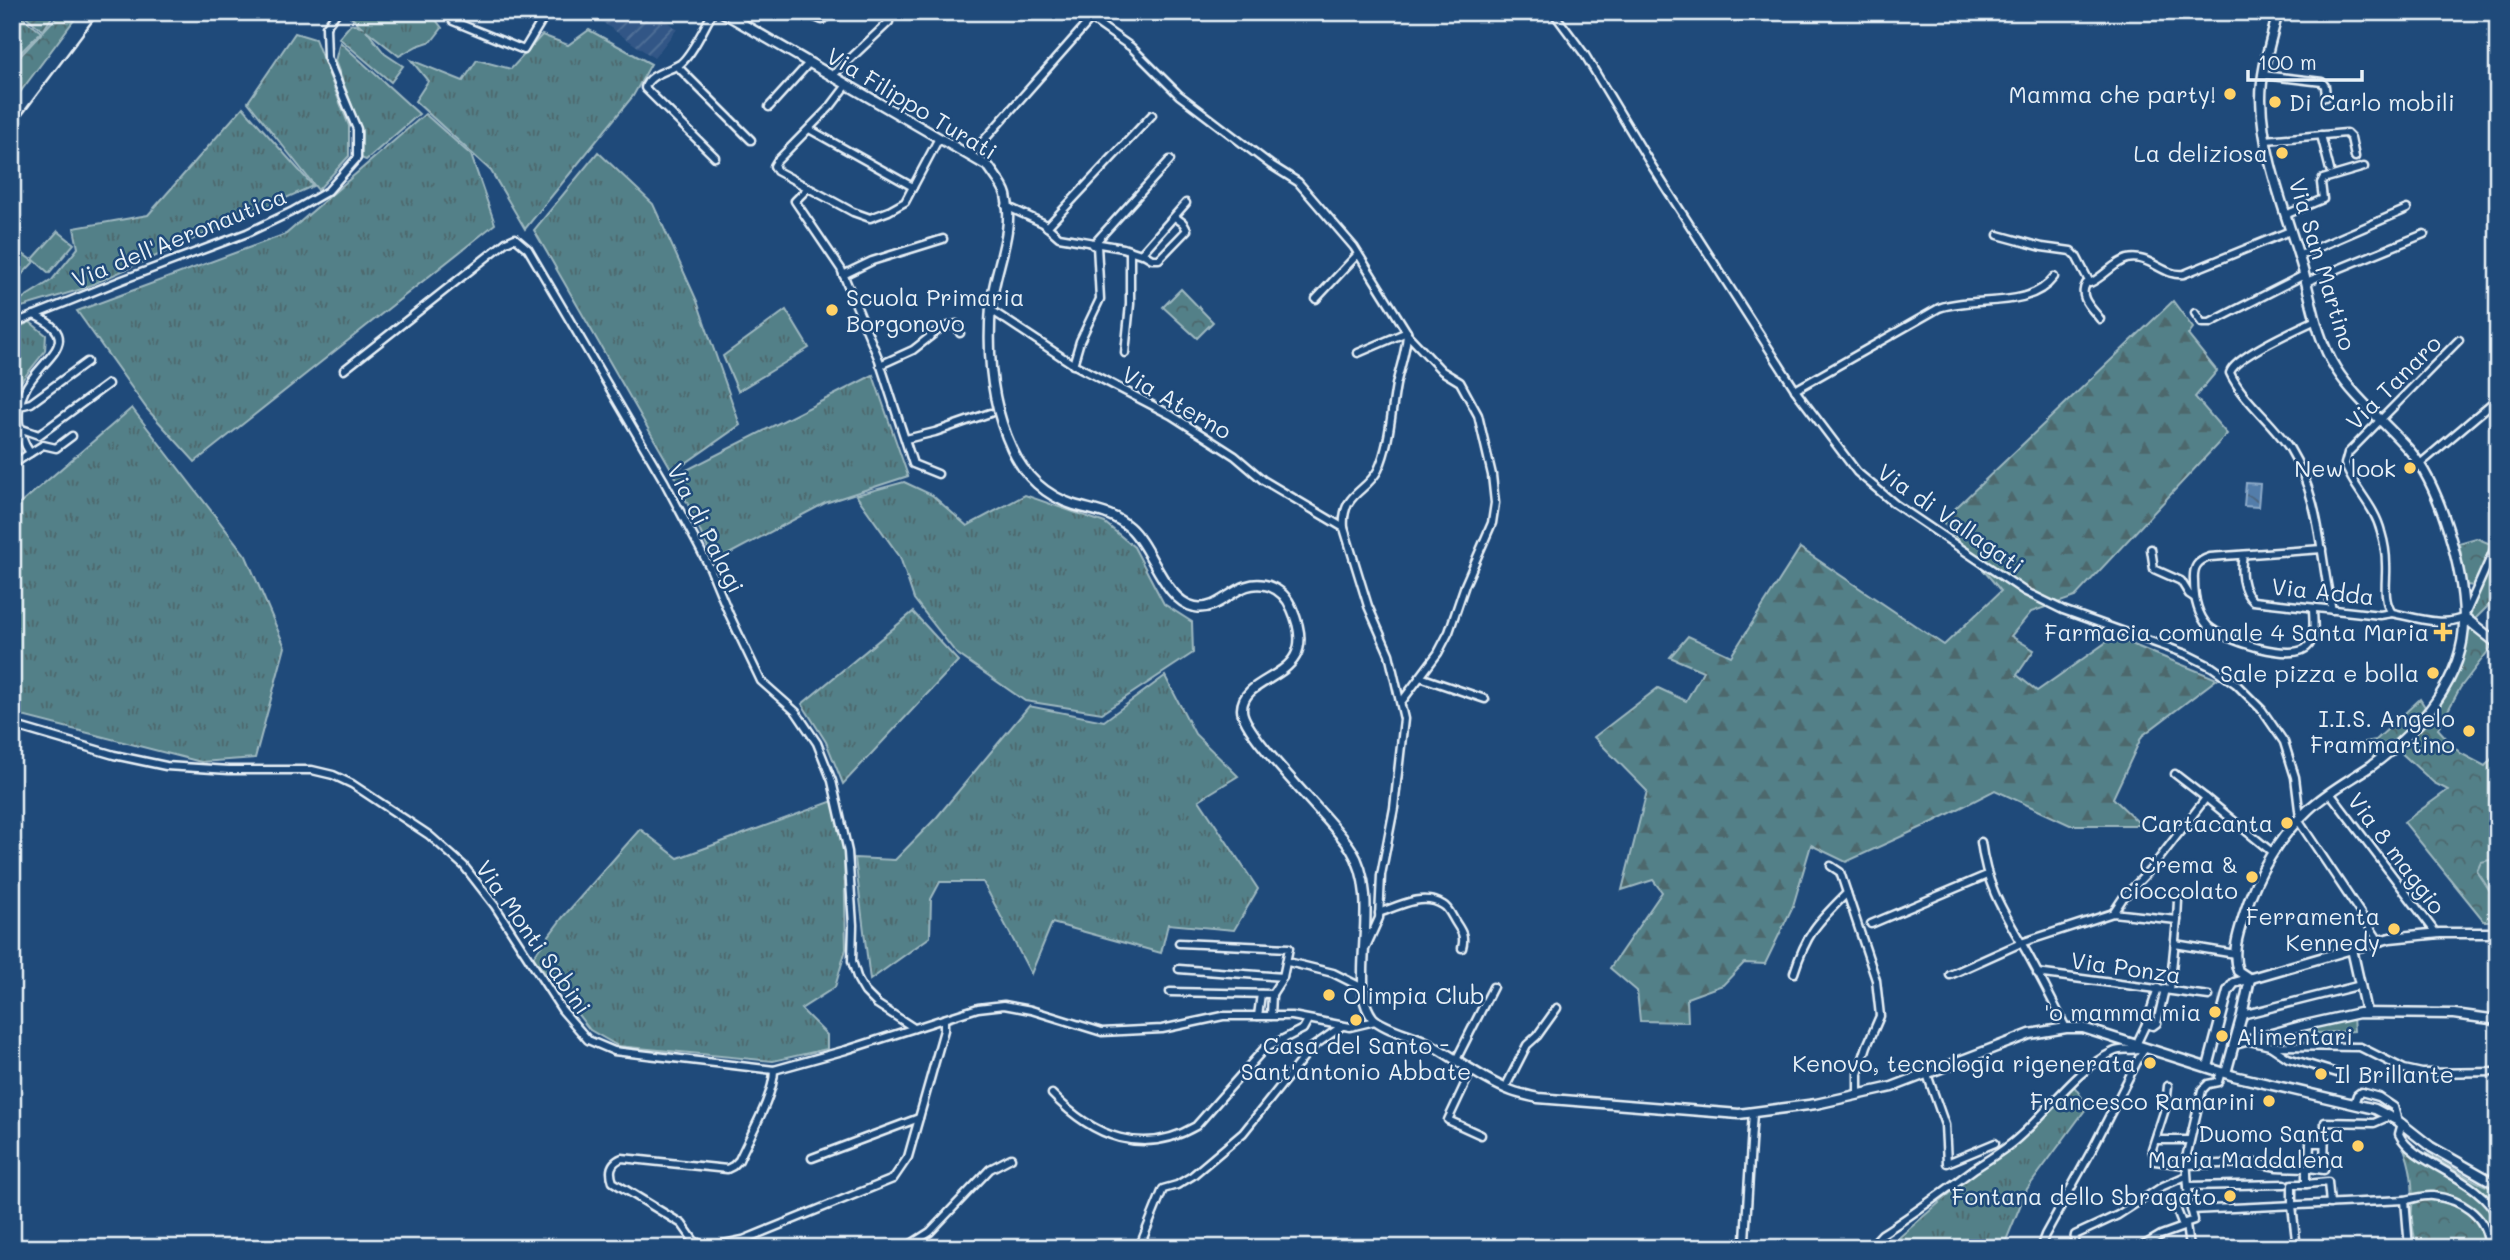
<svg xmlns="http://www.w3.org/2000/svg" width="2510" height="1260" viewBox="0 0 2510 1260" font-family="Mali,sans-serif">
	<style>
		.industrial { fill: url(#industrial-furrows) }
		.grass { fill: url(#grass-tufts); stroke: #9eb8c0; stroke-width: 2 }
		.forest { fill: url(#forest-firs); stroke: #9eb8c0; stroke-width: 2 }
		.park { fill: url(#park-crowns); stroke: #9eb8c0; stroke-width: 2 }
		.garden { fill: url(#garden-furrows); stroke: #9eb8c0; stroke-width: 2 }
		.pitch { fill: #538088; stroke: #9eb8c0; stroke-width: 2 }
		.water { fill: url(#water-waves); stroke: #8eabc9; stroke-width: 2 }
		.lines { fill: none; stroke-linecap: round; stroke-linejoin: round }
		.street-tunnel { stroke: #3d638d; stroke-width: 6; stroke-dasharray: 6 3; stroke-linecap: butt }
		.street-casing { stroke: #e8f1f8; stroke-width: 11 }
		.secondary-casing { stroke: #e8f1f8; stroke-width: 13 }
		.street { stroke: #1f4a7a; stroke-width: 6 }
		.secondary { stroke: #1f4a7a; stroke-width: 8 }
		.rail { stroke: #e8f1f8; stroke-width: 2.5 }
		.poi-dot { fill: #ffd166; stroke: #1f4a7a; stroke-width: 2.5 }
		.labels { text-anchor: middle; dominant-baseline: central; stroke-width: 5; stroke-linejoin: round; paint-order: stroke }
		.poi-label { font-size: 23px; fill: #e8f1f8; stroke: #1f4a7a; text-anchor: end }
		.street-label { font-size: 23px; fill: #e8f1f8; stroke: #1f4a7a }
	</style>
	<defs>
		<pattern id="industrial-furrows" width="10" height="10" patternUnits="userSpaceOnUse" patternTransform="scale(1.75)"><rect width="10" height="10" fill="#335786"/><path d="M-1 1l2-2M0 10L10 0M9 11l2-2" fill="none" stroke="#517098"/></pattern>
		<pattern id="grass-tufts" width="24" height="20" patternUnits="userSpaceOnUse" patternTransform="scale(1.75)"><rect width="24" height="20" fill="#538088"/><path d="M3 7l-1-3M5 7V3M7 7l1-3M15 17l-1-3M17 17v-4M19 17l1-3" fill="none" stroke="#4d676c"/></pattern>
		<pattern id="forest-firs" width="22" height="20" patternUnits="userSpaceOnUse" patternTransform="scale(1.75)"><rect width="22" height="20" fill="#538088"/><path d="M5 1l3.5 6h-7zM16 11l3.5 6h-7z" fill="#4d676c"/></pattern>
		<pattern id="park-crowns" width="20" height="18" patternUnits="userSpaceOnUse" patternTransform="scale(1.75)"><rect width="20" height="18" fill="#538088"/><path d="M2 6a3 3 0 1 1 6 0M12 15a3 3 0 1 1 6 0" fill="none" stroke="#4d676c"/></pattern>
		<pattern id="garden-furrows" width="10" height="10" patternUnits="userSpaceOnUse" patternTransform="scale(1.75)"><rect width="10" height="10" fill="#538088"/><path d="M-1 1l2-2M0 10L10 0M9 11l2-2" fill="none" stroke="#4d676c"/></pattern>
		<pattern id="water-waves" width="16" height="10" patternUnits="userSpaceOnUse" patternTransform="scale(1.75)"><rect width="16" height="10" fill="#527daa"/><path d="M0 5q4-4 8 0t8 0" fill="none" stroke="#4d657f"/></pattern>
	</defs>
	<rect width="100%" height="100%" fill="#1f4a7a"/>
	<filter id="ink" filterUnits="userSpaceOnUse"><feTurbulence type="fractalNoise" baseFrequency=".0143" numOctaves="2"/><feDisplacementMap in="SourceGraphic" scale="14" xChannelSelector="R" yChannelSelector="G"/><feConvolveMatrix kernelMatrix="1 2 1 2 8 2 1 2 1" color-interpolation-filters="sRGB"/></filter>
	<g filter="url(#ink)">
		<path class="industrial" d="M597 12H653L677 29 654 58 595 17Z"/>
		<g class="grass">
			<path d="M12 12H15L41 32 12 61Z"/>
			<path d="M345 12H430L442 28 432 41 417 46 399 56 366 30 385 54 403 66 391 82 339 38 351 24 361 26Z"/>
			<path d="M589 30 651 64 633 96 525 229 491 171 415 101 428 81 411 60 463 81 477 60 511 69 542 35 568 45Z"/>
			<path d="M295 33 315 39 349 126V156L318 190 248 102Z"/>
			<path d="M340 42 419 114 366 160 361 158 362 132 335 61Z"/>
			<path d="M243 107 313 186 82 289 12 310V305L52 280 78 248 74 228 148 215Z"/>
			<path d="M425 114 471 155 495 224 195 462 147 409 77 311 286 234Z"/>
			<path d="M598 152 653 204 697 301 740 425 673 472 534 230Z"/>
			<path d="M786 310 809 348 738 391 723 356Z"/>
			<path d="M30 322 46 335 45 351 19 384 12 404V330Z"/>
			<path d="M873 375 908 476 825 503 714 562 675 476Z"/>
			<path d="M132 408 246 556 285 647 255 758 201 762 14 714 12 710V490L14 492V509Z"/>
			<path d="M904 482 932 495 967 526 1025 495 1105 523 1134 547 1164 604 1192 622 1193 653 1102 713 1025 701 956 653 914 599 900 557 856 495Z"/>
			<path d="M2495 558 2498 559V596L2474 620 2468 614Z"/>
			<path d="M913 612 958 661 843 784 826 742 802 704Z"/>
			<path d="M1165 676 1195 734 1238 776 1199 800 1258 889 1234 930 1168 924 1161 953 1052 923 1031 974 983 882H940L931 899 930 937 870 980 855 858 895 860 937 817 1029 706 1104 721Z"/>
			<path d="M833 801 844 850 846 949 835 987 801 1009 827 1035V1049L773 1061 618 1046 590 1030 533 957 563 917 640 829 678 858Z"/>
			<path d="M2353 1017 2354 1031 2302 1034V1041L2301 1030Z"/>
			<path d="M2074 1086 2088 1106 2027 1189 2003 1248H1887Z"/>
		</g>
		<path class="forest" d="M2173 301 2193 328 2188 335 2217 371 2195 397 2227 434 2075 597 2031 612 2011 636 2034 650 2017 675 2037 691 2114 637 2217 679 2142 736 2113 798 2141 825H2070L1995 790 1933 822 1846 862 1811 845 1793 906 1765 964 1744 963 1723 985 1687 998 1688 1022 1640 1021 1637 991 1610 968 1662 892 1653 880 1622 890 1647 791 1594 737 1658 688 1686 701 1703 671 1670 657 1688 636 1731 656 1800 548 1944 645 2001 591 1942 521Z"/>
		<g class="park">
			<path d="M61 12H80L12 103V65Z"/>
			<path d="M1181 289 1213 322 1197 338 1163 307Z"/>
			<path d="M2476 538 2493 545 2475 586 2466 585 2459 543Z"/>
			<path d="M2468 615 2492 646 2460 688 2438 729 2460 753 2485 766 2498 752V921H2484L2404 822 2448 790 2434 783 2397 749 2456 669Z"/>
			<path d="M2420 699 2425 707 2401 738 2375 759 2365 742 2376 740Z"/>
			<path d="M2403 1146C2437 1152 2464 1181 2498 1190V1248H2416C2415 1235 2410 1220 2412 1208 2414 1186 2411 1166 2403 1146Z"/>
		</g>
		<path class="garden" d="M21 12H49L53 15 43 31Z"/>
		<g class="pitch">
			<path d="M58 231 74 244 49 273 33 259Z"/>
			<path d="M12 246 34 262 12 285Z"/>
			<path d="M2498 858V886L2490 891 2477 871 2481 862Z"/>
		</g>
		<path class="water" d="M2246 483 2260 484 2258 507 2244 506Z"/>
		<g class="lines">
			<path class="street-tunnel" d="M2209 996 2220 998"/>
			<defs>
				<g id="street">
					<path d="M713 12C705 26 692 55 680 64 669 71 648 74 645 88L715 157"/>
					<path d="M802 12 822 20 833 12"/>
					<path d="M1081 12 1131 47 1179 95 1271 165 1298 182 1354 247 1407 332C1407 349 1400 367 1396 385 1391 412 1390 444 1378 470 1366 493 1341 493 1344 528L1368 606 1389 654 1404 719 1394 808 1381 875 1379 918 1366 947"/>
					<path d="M1553 12 1585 55 1650 163 1798 394 1857 472 1895 504 2024 591 2063 610 2186 654 2212 667 2236 684 2262 710 2284 742 2295 777 2300 818"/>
					<path d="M453 21 524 50 547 12"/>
					<path d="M677 66 751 140"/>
					<path d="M2263 75 2322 82 2325 86 2326 97"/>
					<path d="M832 76 889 22"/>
					<path d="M847 85 831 106 777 161 774 166 777 171 853 212 870 218 889 211 905 202 939 138"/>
					<path d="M769 107 809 63"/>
					<path d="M809 129 913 187"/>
					<path d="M2321 135 2330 170"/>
					<path d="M2266 140 2346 133 2351 138 2355 157"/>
					<path d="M970 156 1091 19"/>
					<path d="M808 188 795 201 841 269 879 360 913 464 938 474"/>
					<path d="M1006 206 1043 223 1059 237 1123 248 1141 254 1186 203"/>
					<path d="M2285 215 2323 199 2321 183 2323 179 2364 167"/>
					<path d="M1047 227 1152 115"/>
					<path d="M1998 235 2042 247 2071 251 2076 256 2090 283C2104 277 2113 263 2127 259 2150 254 2163 277 2184 274L2290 231"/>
					<path d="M1093 245 1170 160"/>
					<path d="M1142 253 1152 259H1159L1187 230 1183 223 1175 217"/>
					<path d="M2298 256 2407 209"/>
					<path d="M843 275 872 261 943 239"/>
					<path d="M2306 282 2424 234"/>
					<path d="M2086 284C2078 298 2092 308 2100 319"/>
					<path d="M1316 299 1358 254"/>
					<path d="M991 310 1071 363 1171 415 1235 456 1263 480 1344 528"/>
					<path d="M2195 313 2202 323H2210L2304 275"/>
					<path d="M2316 320C2299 328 2234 357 2230 373 2243 401 2273 422 2290 449 2322 502 2319 553 2332 610"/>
					<path d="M12 324 122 280 247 233 291 212 328 191 357 158V129L327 57 326 27 337 12"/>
					<path d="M2459 340 2348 453 2345 464C2353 488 2375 506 2381 532 2384 542 2386 554 2386 564 2387 581 2382 599 2392 613 2414 617 2443 628 2464 617L2498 541"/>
					<path d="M1125 353 1130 304V251"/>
					<path d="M1358 353 1407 332"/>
					<path d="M880 365 913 350 941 328 956 324 960 333"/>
					<path d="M1073 365 1080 341 1100 299 1097 245"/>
					<path d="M344 370 506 242 515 238 528 249 664 481 710 568 729 614 761 681 796 712 817 743 832 781 848 852 853 925 852 961 858 980 865 992 877 1004 914 1028"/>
					<path d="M1795 390 1939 308C1976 295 2028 311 2054 277"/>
					<path d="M20 406 31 403 87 362"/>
					<path d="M19 428 39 435 108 384"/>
					<path d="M906 439 935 432 990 413"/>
					<path d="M30 453 43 445 56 448 72 436"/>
					<path d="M2420 464 2498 398"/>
					<path d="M12 465 30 453C17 433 15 411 25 390 38 360 89 340 34 315"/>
					<path d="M2151 549 2154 569 2181 581 2189 594 2195 598"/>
					<path d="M2243 555C2240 570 2241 590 2253 601L2380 615 2392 613"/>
					<path d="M2313 608C2313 619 2316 636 2309 645 2296 664 2222 640 2208 626 2197 614 2194 597 2194 581 2193 567 2197 561 2210 557L2322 549"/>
					<path d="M1420 677 1485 699"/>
					<path d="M1402 701 1438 653 1449 632 1465 585 1492 523 1495 503 1492 475 1478 415 1460 382 1442 371 1407 334"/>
					<path d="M12 725 114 755 166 766 229 770H312L333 775 352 784 429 835 464 866 495 906 562 1010 588 1040 614 1051 774 1070 846 1050 978 1008 1004 1005 1031 1010 1102 1032 1162 1029 1223 1016H1292L1350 1027 1375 1021"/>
					<path d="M2175 774 2206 798"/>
					<path d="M2330 793 2436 933"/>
					<path d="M2298 820 2379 941"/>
					<path d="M1981 842C1987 888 2003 911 2026 951 2040 976 2053 1002 2066 1028"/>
					<path d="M1831 866 1840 872 1847 893"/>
					<path d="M1379 913C1398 906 1424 892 1443 905 1449 908 1452 917 1456 923 1462 932 1465 937 1462 948"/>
					<path d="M2113 913 2123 898 2152 868 2206 798 2273 853"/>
					<path d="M2177 920 2178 900"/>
					<path d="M1871 924 1987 875"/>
					<path d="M1179 943 1289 948 1283 977 1179 969"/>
					<path d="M2175 944 2235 954"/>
					<path d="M1288 962 1333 973 1363 988"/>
					<path d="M1794 973C1807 932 1818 922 1847 893L1876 980 1880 1016 1867 1046 1858 1074V1095"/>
					<path d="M2037 973 2209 996"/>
					<path d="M1950 975 2021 943 2113 913 2177 920 2170 990"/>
					<path d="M1170 992 1272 994 1283 977"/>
					<path d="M2242 1015 2361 985"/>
					<path d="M1258 1016 1261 994"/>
					<path d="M1271 1016 1272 994"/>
					<path d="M2146 1024 2153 1026 2157 1023 2165 989"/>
					<path d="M2249 1041 2270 1046 2360 1047 2404 1069 2422 1073 2498 1072"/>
					<path d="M2136 1045 2146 1024 2158 988"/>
					<path d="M2270 1046 2288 1058 2337 1073"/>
					<path d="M1456 1060 1493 987"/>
					<path d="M1472 1069 1448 1120 1481 1135"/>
					<path d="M774 1070C774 1096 750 1135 739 1160L733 1166 727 1169 622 1158C610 1163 609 1171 613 1182L682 1224 694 1241 703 1245 714 1246 743 1240 893 1179 908 1157 944 1030V1019"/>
					<path d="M1927 1074 1945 1125 1947 1163 1995 1143"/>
					<path d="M2168 1086 2166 1106 2152 1149 2155 1161 2186 1165 2256 1163 2277 1167 2306 1168V1184H2292V1206L2297 1248"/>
					<path d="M1505 1088 1527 1045 1537 1036 1557 1008"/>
					<path d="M1052 1094C1093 1137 1143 1157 1196 1126L1264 1049 1303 1029 1308 1020"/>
					<path d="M2354 1104 2357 1095 2361 1092 2379 1097 2394 1107 2398 1121"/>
					<path d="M2402 1123 2399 1134C2413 1165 2481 1177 2498 1218"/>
					<path d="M2157 1140H2190"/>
					<path d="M2324 1143H2310L2309 1168 2324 1170 2325 1122 2374 1123 2390 1116"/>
					<path d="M812 1158 919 1118"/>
					<path d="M2306 1184 2328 1182 2330 1204"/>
					<path d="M2188 1186 2285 1184"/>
					<path d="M2191 1210 2405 1200"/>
					<path d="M2185 1223 2194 1220 2189 1201 2186 1158 2202 1090 2208 1084 2218 1082 2221 1072"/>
					<path d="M2185 1223H2182L2175 1205 2189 1201"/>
					<path d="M2186 1224 2189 1248"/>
					<path d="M1745 1240 1753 1112"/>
					<path d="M905 1248 930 1232 990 1169 1011 1158"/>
					<path d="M1139 1248 1163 1189 1177 1185 1192 1176 1243 1133 1311 1048 1342 1026"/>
					<path d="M1869 1248 1882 1234C1914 1214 1944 1191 1974 1169 1989 1159 2005 1150 2018 1138 2048 1112 2076 1069 2113 1052 2123 1047 2132 1052 2144 1048"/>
					<path d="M2040 1248 2045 1235 2093 1148 2144 1048"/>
					<path d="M2073 1248 2075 1235 2118 1215 2163 1186 2186 1176"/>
					<path d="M2139 1248 2161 1235 2186 1226"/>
					<path d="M2409 1248 2405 1200C2413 1199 2424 1195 2433 1196 2460 1199 2486 1215 2488 1243"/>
					<path d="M2487 1248 2488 1243 2498 1236"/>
				</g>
				<g id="secondary">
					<path d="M722 12 989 167C994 175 1004 186 1006 195 1015 232 994 270 991 306 987 356 991 404 1012 449 1024 476 1046 496 1074 505 1094 511 1112 512 1129 527 1152 547 1164 601 1195 607 1223 612 1237 576 1269 586 1280 590 1288 599 1292 609 1324 682 1243 671 1242 709 1241 734 1334 821 1351 849 1374 885 1363 934 1363 973 1363 990 1362 1003 1372 1017 1381 1028 1412 1035 1426 1042 1455 1057 1482 1080 1512 1091 1520 1094 1530 1096 1538 1098L1739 1114 1816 1104 1892 1087 2030 1034 2066 1028H2083L2234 1076 2375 1109 2398 1121 2431 1147 2498 1185"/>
					<path d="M2464 617 2498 644"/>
					<path d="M2352 949 2366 1012"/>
					<path d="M2250 979 2238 971C2231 952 2239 931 2245 912 2257 874 2279 837 2308 810 2327 792 2350 780 2371 766 2418 732 2466 678 2464 617 2463 569 2441 488 2410 451 2386 423 2356 400 2336 369 2317 339 2312 303 2303 270 2287 215 2262 157 2261 99 2261 69 2271 41 2278 12"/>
					<path d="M2235 1044 2301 1026 2359 1013 2454 1014 2498 1020"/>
					<path d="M2208 1067 2228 991 2234 983 2390 938 2440 933H2498"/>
					<path d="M2226 1073 2242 1015 2250 979"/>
				</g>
			</defs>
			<use href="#street" class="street-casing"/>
			<use href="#secondary" class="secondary-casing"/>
			<use href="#street" class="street"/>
			<use href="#secondary" class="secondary"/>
			<path class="rail" d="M12 128 99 12"/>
		</g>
	</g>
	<g class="poi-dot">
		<circle cx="2230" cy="94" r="7"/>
		<circle cx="2275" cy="102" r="7"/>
		<circle cx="2282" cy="153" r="7"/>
		<circle cx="832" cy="310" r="7"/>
		<circle cx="2410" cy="468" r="7"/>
		<path d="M2439.5 621.5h7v7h7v7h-7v7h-7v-7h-7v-7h7z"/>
		<circle cx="2433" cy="673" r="7"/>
		<circle cx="2469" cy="731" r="7"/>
		<circle cx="2287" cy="823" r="7"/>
		<circle cx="2252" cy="877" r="7"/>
		<circle cx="2394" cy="929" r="7"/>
		<circle cx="1329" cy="995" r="7"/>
		<circle cx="2215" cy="1012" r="7"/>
		<circle cx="1356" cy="1020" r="7"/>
		<circle cx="2222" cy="1036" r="7"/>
		<circle cx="2150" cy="1063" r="7"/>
		<circle cx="2321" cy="1074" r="7"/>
		<circle cx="2269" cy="1101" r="7"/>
		<circle cx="2358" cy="1146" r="7"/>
		<circle cx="2230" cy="1196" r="7"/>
	</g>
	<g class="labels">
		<g class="poi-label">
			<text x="2216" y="94">Mamma che party!</text>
			<text x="2289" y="102" text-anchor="start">Di Carlo mobili</text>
			<text x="2268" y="153">La deliziosa</text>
			<text x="846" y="297" text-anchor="start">Scuola Primaria<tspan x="846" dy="26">Borgonovo</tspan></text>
			<text x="2396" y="468">New look</text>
			<text x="2429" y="632">Farmacia comunale 4 Santa Maria</text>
			<text x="2419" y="673">Sale pizza e bolla</text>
			<text x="2455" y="718">I.I.S. Angelo<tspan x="2455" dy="26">Frammartino</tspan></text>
			<text x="2273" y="823">Cartacanta</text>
			<text x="2238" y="864">Crema &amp;<tspan x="2238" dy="26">cioccolato</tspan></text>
			<text x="2380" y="916">Ferramenta<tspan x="2380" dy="26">Kennedy</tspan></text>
			<text x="1343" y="995" text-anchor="start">Olimpia Club</text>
			<text x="2201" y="1012">'o mamma mia</text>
			<text x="2236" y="1036" text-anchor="start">Alimentari</text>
			<text x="1356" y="1045" text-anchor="middle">Casa del Santo -<tspan x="1356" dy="26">Sant'antonio Abbate</tspan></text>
			<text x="2136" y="1063">Kenovo, tecnologia rigenerata</text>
			<text x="2335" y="1074" text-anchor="start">Il Brillante</text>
			<text x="2255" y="1101">Francesco Ramarini</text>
			<text x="2344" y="1133">Duomo Santa<tspan x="2344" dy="26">Maria Maddalena</tspan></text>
			<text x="2216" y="1196">Fontana dello Sbragato</text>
		</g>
		<g class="street-label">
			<text transform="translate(912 103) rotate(31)">Via Filippo Turati</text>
			<text transform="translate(179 237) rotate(-22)">Via dell'Aeronautica</text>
			<text transform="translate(2323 264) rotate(73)">Via San Martino</text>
			<text transform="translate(2393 382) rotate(-45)">Via Tanaro</text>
			<text transform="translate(1177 402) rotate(30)">Via Aterno</text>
			<text transform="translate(1951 518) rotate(35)">Via di Vallagati</text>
			<text transform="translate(706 528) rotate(63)">Via di Palagi</text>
			<text transform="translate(2323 591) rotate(6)">Via Adda</text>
			<text transform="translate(2397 853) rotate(53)">Via 8 maggio</text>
			<text transform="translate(534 937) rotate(55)">Via Monti Sabini</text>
			<text transform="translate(2126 967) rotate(8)">Via Ponza</text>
		</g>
	</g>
	<rect width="2510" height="1260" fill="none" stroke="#1f4a7a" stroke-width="42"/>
	<rect x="21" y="21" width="2468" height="1218" fill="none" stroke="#e8f1f8" stroke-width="2.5" filter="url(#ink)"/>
	<path d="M2248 70v10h114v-10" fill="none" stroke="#e8f1f8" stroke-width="3.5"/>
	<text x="2258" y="70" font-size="21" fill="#e8f1f8" stroke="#1f4a7a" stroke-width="5" paint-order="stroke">100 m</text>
</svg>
